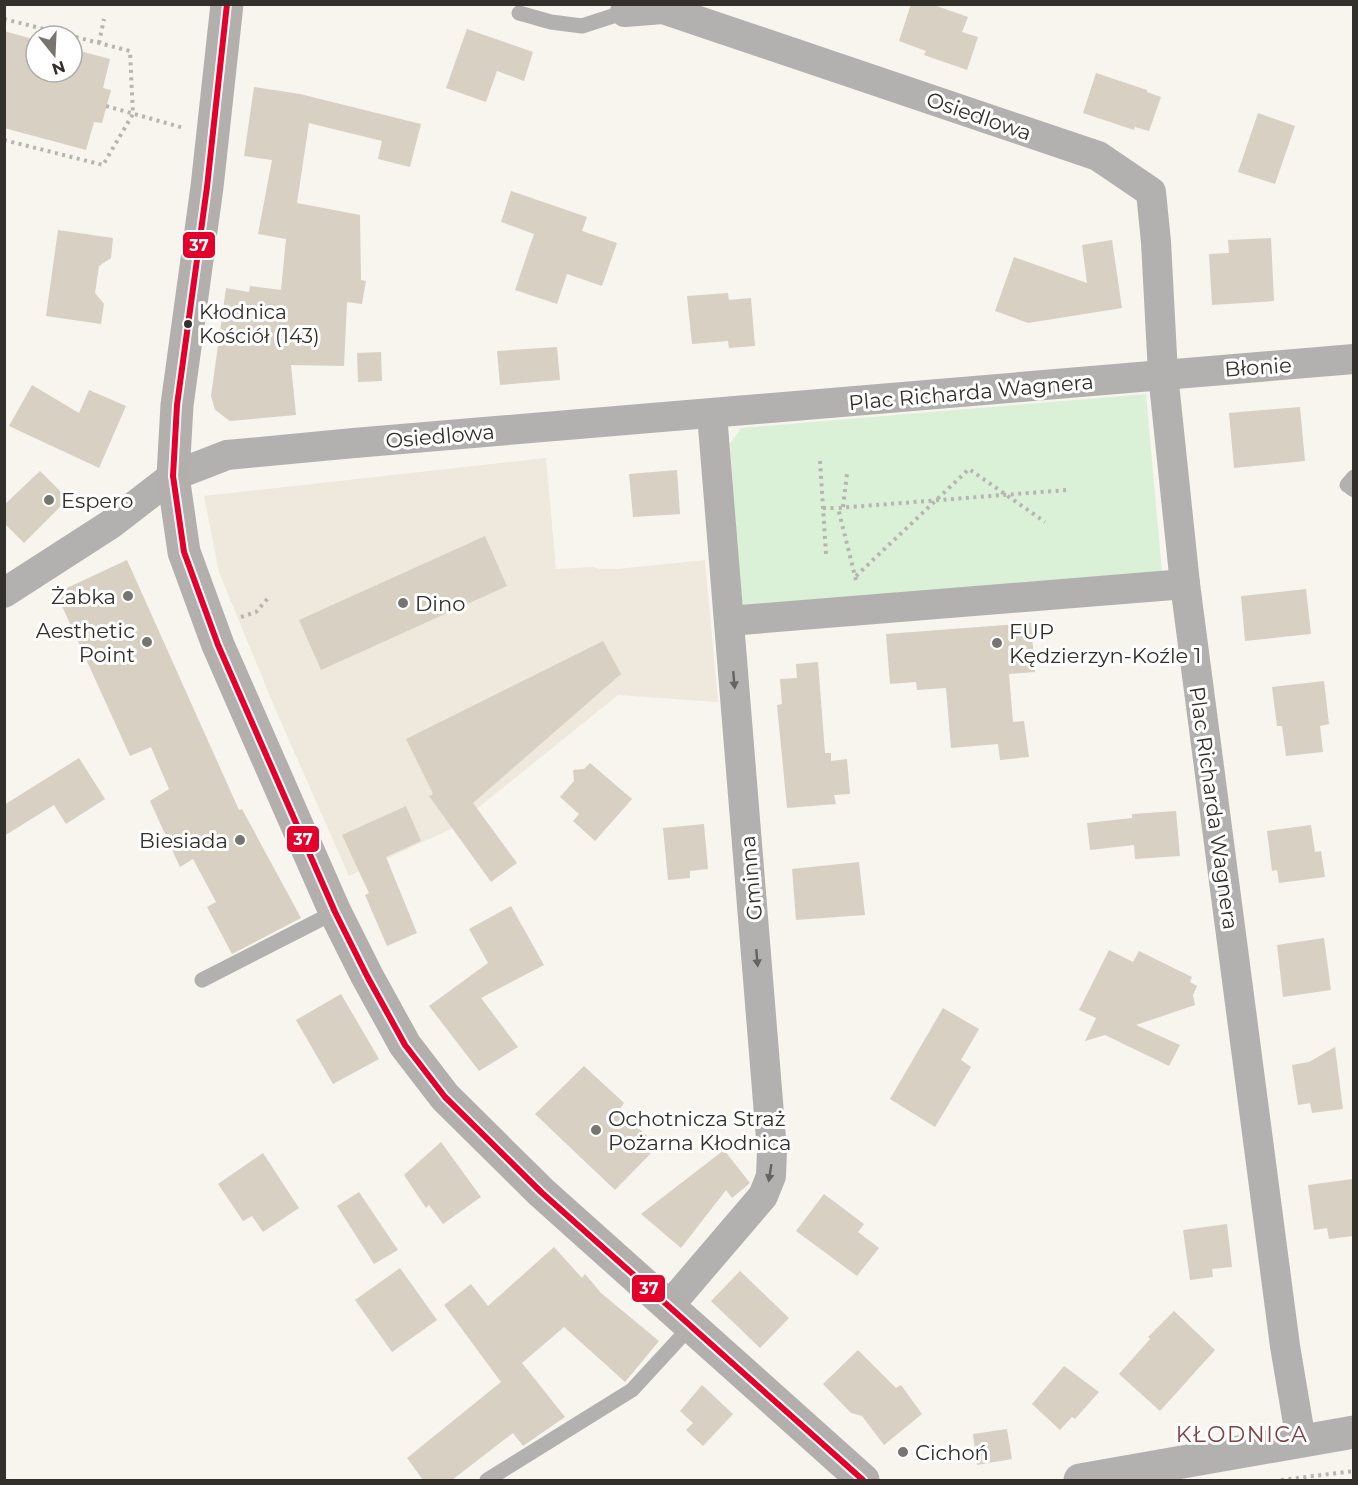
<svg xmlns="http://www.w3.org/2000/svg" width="1358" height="1485" viewBox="0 0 1358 1485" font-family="Montserrat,sans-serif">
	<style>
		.built { fill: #efe8dc }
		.green { fill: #daf1d7 }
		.building { fill: #d9d0c4 }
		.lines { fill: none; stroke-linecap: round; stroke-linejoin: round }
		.path { stroke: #b7b5b2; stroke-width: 4; stroke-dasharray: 3 4.5; stroke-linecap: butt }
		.service { stroke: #b2b1af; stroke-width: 15 }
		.minor { stroke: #b2b1af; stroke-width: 30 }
		.tertiary { stroke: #b2b1af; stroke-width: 33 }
		.secondary { stroke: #b2afad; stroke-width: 33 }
		.bus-1-casing { stroke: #fff; stroke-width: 10 }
		.bus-1 { stroke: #e4002b; stroke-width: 6 }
		.oneway { fill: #666460 }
		.bus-dot { fill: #33302c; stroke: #fff; stroke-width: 2 }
		.poi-dot { fill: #787570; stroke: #fff; stroke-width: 2 }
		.labels { text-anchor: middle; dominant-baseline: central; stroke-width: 6; stroke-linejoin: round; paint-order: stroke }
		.bus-label { font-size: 20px; fill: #33302c; stroke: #fff; text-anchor: start }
		.street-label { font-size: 21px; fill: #33302c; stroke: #fff }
		.poi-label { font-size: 21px; fill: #33302c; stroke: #fff; text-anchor: start }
		.neighbourhood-label { font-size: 22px; letter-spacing: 1.5px; fill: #873e43; stroke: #fff }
		.line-badge { stroke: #fff; stroke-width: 2 }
		.badge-label { font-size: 16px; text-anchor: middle; font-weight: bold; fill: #fff }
	</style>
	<rect width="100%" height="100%" fill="#f8f4ee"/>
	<path class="built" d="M546 458 556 569 593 567 600 569H618L705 560 718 702 618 695 453 828 349 876 274 706 219 572 204 496Z"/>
	<path class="green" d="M1146 394 1162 572 742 606 730 444 741 428Z"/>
	<g class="building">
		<path d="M911 4H931L968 17 962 32 978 37 967 70 924 55 926 51 899 41Z"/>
		<path d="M467 29 533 52 524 81 497 71 486 102 446 88Z"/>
		<path d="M4 31 36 40V72H72V49L110 59 103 88 111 90 102 123 94 122 86 150 4 128Z"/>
		<path d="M1096 73 1147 90V92L1161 97 1149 131 1135 127 1134 130 1083 113Z"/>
		<path d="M254 87 300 94 421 124 410 167 378 159 382 141 309 123 297 203 360 215 361 280 366 281 362 304 347 302 344 366 291 365 296 415 230 421 215 410 211 396 226 288 249 292 250 286 281 290 286 239 258 234 272 160 244 156Z"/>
		<path d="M1258 113 1295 126 1275 184 1238 172Z"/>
		<path d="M511 191 587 217 582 231 617 243 602 286 567 274 557 304 515 290 534 234 501 222Z"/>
		<path d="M58 230 113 238 111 258 99 266 95 293 104 304 101 324 46 316Z"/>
		<path d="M1271 238 1274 301 1212 305 1209 254 1229 253 1228 240Z"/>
		<path d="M1112 240 1122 308 1028 323 995 311 1014 257 1087 283 1082 245Z"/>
		<path d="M728 293 729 300 751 298 755 346 729 348 728 341 692 344 687 296Z"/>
		<path d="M557 347 560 380 500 385 497 351Z"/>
		<path d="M381 352 382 381 358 382 357 353Z"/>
		<path d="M32 385 79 413 89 390 126 406 99 468 9 426Z"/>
		<path d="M1300 407 1305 461 1234 468 1229 413Z"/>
		<path d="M677 470 680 514 633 517 629 474Z"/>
		<path d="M40 471 68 499 24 543 4 523V505Z"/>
		<path d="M485 536 507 586 321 670 299 620Z"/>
		<path d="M127 560 239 810 242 809 301 918 232 954 207 907 216 902 193 859 180 867 150 801 169 789 151 747 130 756 56 593Z"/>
		<path d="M1306 589 1311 634 1245 641 1241 596Z"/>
		<path d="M1031 623 1035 672 1009 674 1013 722 1024 721 1029 757 1000 760 998 744 951 748 946 688 917 690 916 682 890 684 886 634Z"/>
		<path d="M603 641 621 674 473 803 517 863 491 882 429 796 433 794 406 739Z"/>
		<path d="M818 662 825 753H831V761L847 759 850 794 834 795 836 804 787 808 777 705 782 704 780 679 797 678 796 664Z"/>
		<path d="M1324 681 1329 724 1320 726 1323 752 1286 756 1282 726H1277L1272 687Z"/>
		<path d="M79 758 105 799 66 824 54 805 4 836V805Z"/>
		<path d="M590 763 632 799 595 841 573 821 579 814 560 797 574 781 573 770 584 769Z"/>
		<path d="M406 806 421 841 386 857 417 933 387 946 365 895 369 893 342 835Z"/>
		<path d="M1176 811 1180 856 1135 859 1134 845 1090 850 1087 823 1132 818V814Z"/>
		<path d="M704 824 708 869 690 871V878L668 880 663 828Z"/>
		<path d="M1311 825 1315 852 1321 851 1325 877 1279 883 1277 870 1272 871 1267 831Z"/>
		<path d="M859 862 865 915 796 920 792 869Z"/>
		<path d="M511 906 544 965 481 998 518 1047 479 1071 429 1006 488 963 469 929Z"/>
		<path d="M1324 938 1331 990 1283 997 1277 945Z"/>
		<path d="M1109 950 1133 962 1139 951 1192 977 1190 982 1197 986 1193 995 1195 1005 1136 1025 1180 1045 1169 1066 1105 1035 1085 1041 1096 1018 1079 1010Z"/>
		<path d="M341 994 379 1059 333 1084 296 1020Z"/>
		<path d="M943 1008 979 1029 961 1060 971 1067 935 1127 890 1099Z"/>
		<path d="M1335 1047 1343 1109 1312 1113 1310 1103 1298 1105 1292 1065 1309 1062Z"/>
		<path d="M584 1066 624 1103 619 1110 658 1146 615 1190 535 1114Z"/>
		<path d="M441 1142 481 1197 443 1224 429 1205 426 1208 404 1175Z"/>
		<path d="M724 1150 750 1183 732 1198 726 1190 681 1248 641 1214Z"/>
		<path d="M263 1153 299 1208 263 1232 252 1216 243 1221 218 1184Z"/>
		<path d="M1353 1179V1236L1329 1239 1327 1228 1314 1230 1308 1185Z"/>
		<path d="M359 1192 398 1250 374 1264 337 1206Z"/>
		<path d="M824 1194 864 1224 858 1232 879 1248 857 1276 796 1231Z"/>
		<path d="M1227 1224 1232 1267 1212 1269 1213 1277 1190 1280 1183 1230Z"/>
		<path d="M554 1247 582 1278 585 1274 601 1293 659 1341 625 1382 564 1327 522 1363 565 1417 523 1446 513 1433 452 1480H423L407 1458 501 1382 444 1305 471 1284 488 1306Z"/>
		<path d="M400 1268 437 1320 392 1352 355 1300Z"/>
		<path d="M740 1271 789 1318 760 1348 711 1301Z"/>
		<path d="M1174 1311 1215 1350 1160 1411 1119 1374 1150 1339 1148 1337Z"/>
		<path d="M858 1350 896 1388 901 1385 922 1414 884 1445 862 1416 851 1413 823 1384Z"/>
		<path d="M1064 1366 1099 1392 1075 1419 1072 1417 1060 1430 1032 1404Z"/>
		<path d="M702 1385 733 1414 703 1446 686 1430 693 1423 680 1411Z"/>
		<path d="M1007 1429 1012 1459 977 1465 973 1434Z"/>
	</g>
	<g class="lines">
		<g class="path">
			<path d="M4 19 72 36"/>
			<path d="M99 43 104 19"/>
			<path d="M106 106 184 128"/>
			<path d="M4 140 103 165 133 114 130 51 72 36"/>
			<path d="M820 461 826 554"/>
			<path d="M843 507 847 474"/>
			<path d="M823 508H838"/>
			<path d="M856 576 969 469 1045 522"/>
			<path d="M856 580 838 508 1067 490"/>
			<path d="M241 617 256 612 269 597"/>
			<path d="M1281 1480 1354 1471"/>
		</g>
		<g class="service">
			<path d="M519 13 551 22 582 26 625 12"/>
			<path d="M1354 477 1347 485 1354 490"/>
			<path d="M202 980 335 912"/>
			<path d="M487 1480 632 1390 691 1326"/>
		</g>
		<g class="minor">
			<path d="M625 12 663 9 1098 156 1151 192 1156 242 1163 374 1185 584 1285 1346 1301 1441"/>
			<path d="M4 593 111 524 173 476 227 455 354 443 1354 359"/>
			<path d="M729 621 1185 584"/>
			<path d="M669 1306 763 1196 771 1176 772 1151 712 414"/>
		</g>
		<path class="tertiary" d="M1080 1480 1354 1432"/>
		<path class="secondary" d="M227 4 207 187 177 405 173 476 184 552 218 645 335 912 367 976 405 1045 445 1097 541 1192 863 1480"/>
		<defs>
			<path id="bus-1" d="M227 4 207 187 177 405 173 476 184 552 218 645 335 912 367 976 405 1045 445 1097 541 1192 863 1480"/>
		</defs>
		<use href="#bus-1" class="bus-1-casing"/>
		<use href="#bus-1" class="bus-1"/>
	</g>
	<defs><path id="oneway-solid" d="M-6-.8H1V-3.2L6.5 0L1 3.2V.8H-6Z" transform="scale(1.5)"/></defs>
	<g class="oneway">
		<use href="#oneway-solid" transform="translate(734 680) rotate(85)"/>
		<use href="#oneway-solid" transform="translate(757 958) rotate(85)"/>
		<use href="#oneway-solid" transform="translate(770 1173) rotate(99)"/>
	</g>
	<circle class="bus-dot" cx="188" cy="324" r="5"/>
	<g class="poi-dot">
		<circle cx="49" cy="500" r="6"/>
		<circle cx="128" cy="596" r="6"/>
		<circle cx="403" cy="603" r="6"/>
		<circle cx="147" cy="642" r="6"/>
		<circle cx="997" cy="643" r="6"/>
		<circle cx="240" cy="840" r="6"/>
		<circle cx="596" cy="1130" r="6"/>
		<circle cx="903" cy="1452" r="6"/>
	</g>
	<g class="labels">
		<g class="bus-label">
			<text x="199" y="312">Kłodnica<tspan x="199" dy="24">Kościół (143)</tspan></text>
		</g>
		<g class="street-label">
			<text transform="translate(979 116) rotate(19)">Osiedlowa</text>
			<text transform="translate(1258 367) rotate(-4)">Błonie</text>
			<text transform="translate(971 392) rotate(-5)">Plac Richarda Wagnera</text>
			<text transform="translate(440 436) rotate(-5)">Osiedlowa</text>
			<text transform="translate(1214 808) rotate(82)">Plac Richarda Wagnera</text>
			<text transform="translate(751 878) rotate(-95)">Gminna</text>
		</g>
		<g class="poi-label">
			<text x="61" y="500">Espero</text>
			<text x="116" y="596" text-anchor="end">Żabka</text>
			<text x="415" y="603">Dino</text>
			<text x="135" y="630" text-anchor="end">Aesthetic<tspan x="135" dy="24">Point</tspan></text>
			<text x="1009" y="631">FUP<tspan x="1009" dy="24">Kędzierzyn-Koźle 1</tspan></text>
			<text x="228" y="840" text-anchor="end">Biesiada</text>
			<text x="608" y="1118">Ochotnicza Straż<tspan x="608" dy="24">Pożarna Kłodnica</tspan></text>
			<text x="915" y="1452">Cichoń</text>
		</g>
		<g class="neighbourhood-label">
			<text x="1242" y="1434">KŁODNICA</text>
		</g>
	</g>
	<g class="line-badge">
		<rect x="182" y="231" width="34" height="28" rx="6" fill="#e4002b"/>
		<rect x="286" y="825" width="34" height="28" rx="6" fill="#e4002b"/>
		<rect x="631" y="1274" width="35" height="29" rx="6" fill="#e4002b"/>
	</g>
	<g class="badge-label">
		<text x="199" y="251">37</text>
		<text x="303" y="845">37</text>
		<text x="649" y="1294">37</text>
	</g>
	<rect width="1358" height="1485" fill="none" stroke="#33302c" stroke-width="12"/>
	<g transform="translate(54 54) rotate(162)"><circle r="28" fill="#ffffff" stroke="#adacab" stroke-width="1.5"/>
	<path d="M0-4.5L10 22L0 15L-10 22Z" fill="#787570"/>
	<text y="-9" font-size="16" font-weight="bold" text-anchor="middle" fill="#33302c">N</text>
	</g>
</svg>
